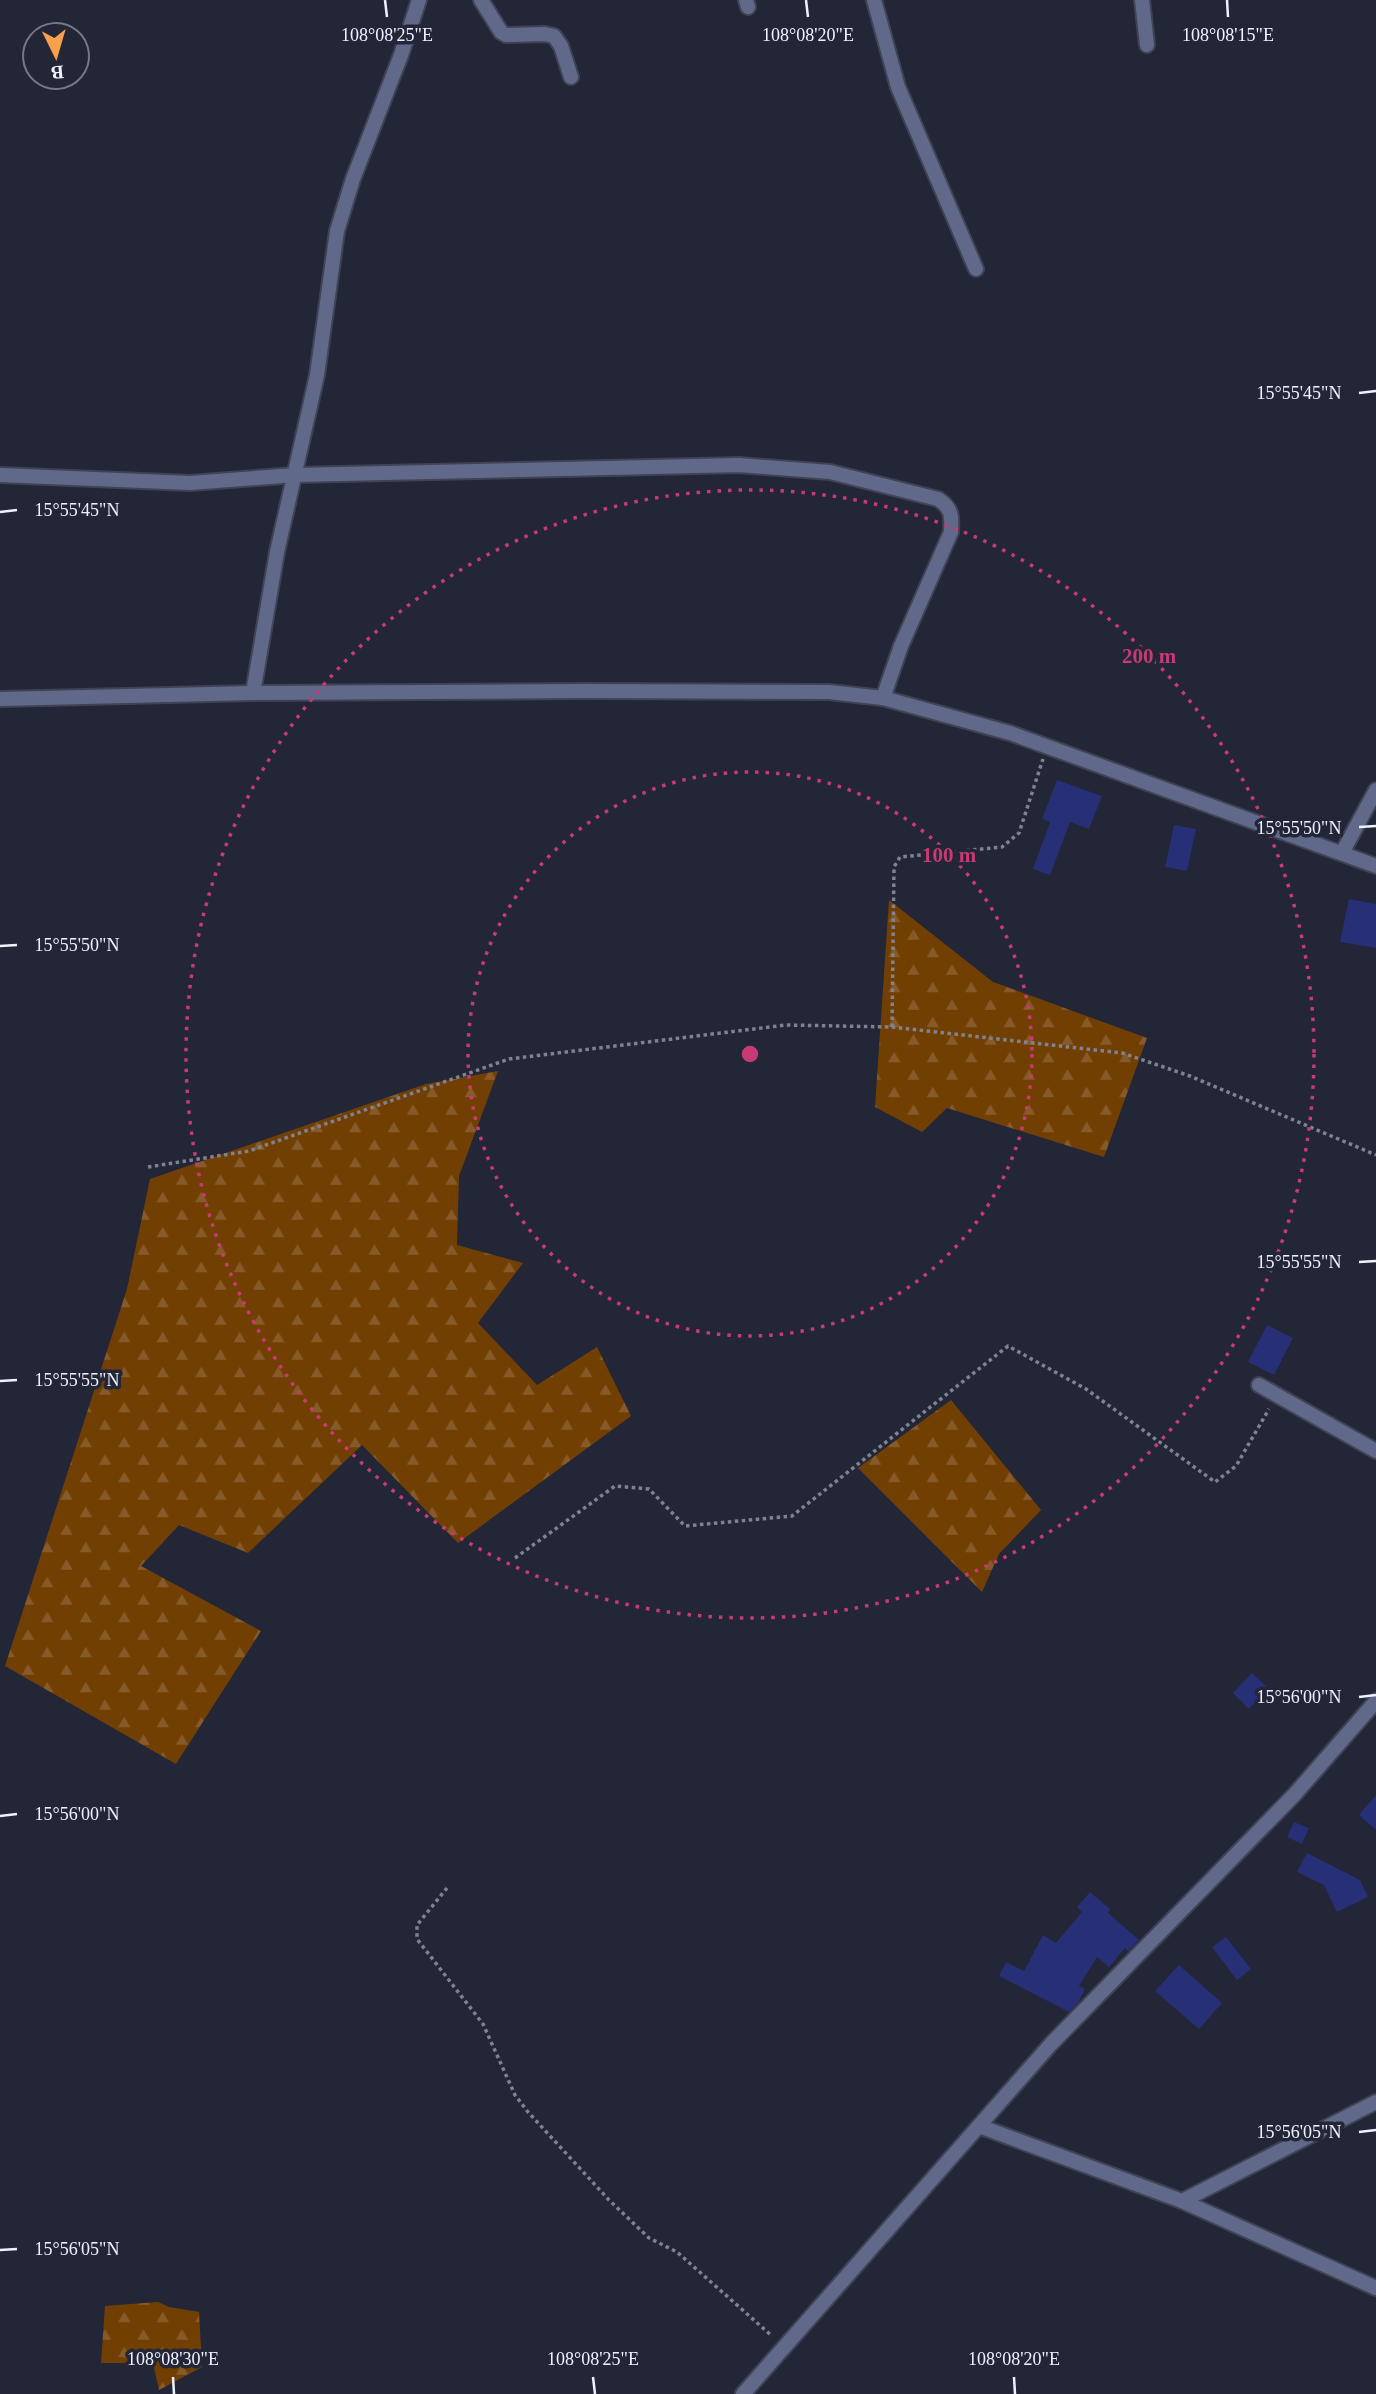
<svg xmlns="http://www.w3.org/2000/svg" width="1376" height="2394" viewBox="0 0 1376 2394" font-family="'Times New Roman',serif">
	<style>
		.forest { fill: url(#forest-firs) }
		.building { fill: #272f76 }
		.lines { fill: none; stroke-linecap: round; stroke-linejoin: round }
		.street-casing { stroke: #3f4353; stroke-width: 18 }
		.path { stroke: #7f8391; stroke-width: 3.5; stroke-dasharray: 3.5 3.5; stroke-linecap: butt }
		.street { stroke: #61698b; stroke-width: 14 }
		.ticks { fill: none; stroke: #eff2fe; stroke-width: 2.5 }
		.ring { fill: none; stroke: #c93973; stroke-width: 3.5; stroke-dasharray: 3.5 7 }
		.ticks-label { font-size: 18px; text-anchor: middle; fill: #eff2fe; stroke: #222637; stroke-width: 7; stroke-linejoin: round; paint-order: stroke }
		.centre { fill: #c93973; stroke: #222637; stroke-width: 3.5 }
		.ring-label { font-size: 21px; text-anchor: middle; font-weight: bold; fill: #c93973; stroke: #222637; stroke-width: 7; stroke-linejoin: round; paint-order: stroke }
	</style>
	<defs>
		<pattern id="forest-firs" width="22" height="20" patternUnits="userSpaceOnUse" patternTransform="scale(1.75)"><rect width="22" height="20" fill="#723f03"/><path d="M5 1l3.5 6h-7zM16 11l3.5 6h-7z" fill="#865b29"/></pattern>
	</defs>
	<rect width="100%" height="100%" fill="#222637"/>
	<g class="forest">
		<path d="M889 900 993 982 1147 1038 1104 1157 947 1108 922 1132 875 1107Z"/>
		<path d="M498 1071 459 1176 457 1245 523 1263 478 1323 537 1385 597 1347 631 1416 458 1543 362 1445 248 1553 179 1525 141 1566 261 1631 176 1764 5 1666 127 1289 150 1179 426 1084Z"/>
		<path d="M951 1400 1041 1510 999 1554 982 1592 858 1468Z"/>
		<path d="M158 2302 169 2307 199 2312 202 2367 159 2390 153 2363H101L105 2306Z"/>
	</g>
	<g class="building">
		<path d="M1057 780 1102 796 1089 829 1070 822 1050 875 1033 869 1050 822 1042 819Z"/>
		<path d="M1174 825 1196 829 1187 871 1165 867Z"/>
		<path d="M1349 899 1376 904V948L1340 942Z"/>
		<path d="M1267 1325 1293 1338 1274 1375 1248 1362Z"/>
		<path d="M1252 1673 1268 1688 1249 1709 1233 1693Z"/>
		<path d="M1376 1795V1830L1359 1815Z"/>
		<path d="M1294 1822 1309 1828 1302 1844 1287 1837Z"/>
		<path d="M1307 1853 1360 1880 1368 1897 1337 1912 1324 1885 1297 1872Z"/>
		<path d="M1090 1892 1110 1909 1108 1913 1139 1940 1128 1951 1125 1948 1109 1967 1097 1957 1079 1986 1085 1989 1078 2003 1069 2012 999 1976 1006 1962 1024 1971 1043 1935 1056 1943 1082 1912 1077 1907Z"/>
		<path d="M1226 1937 1251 1969 1237 1980 1212 1947Z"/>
		<path d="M1179 1965 1222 2003 1199 2029 1155 1991Z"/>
	</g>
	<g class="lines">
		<defs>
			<g id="street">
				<path d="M481 0 501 32 506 35 545 34 554 36 561 46 571 77"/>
				<path d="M746 0 748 7"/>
				<path d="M874 0 898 87 976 269"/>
				<path d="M1142 0 1147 45"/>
				<path d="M0 475 190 483 295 475 739 465 830 472 938 499C952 508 952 516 951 532L901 646 883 698"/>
				<path d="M253 693 277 552 317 375 337 231 353 179 401 55 419 0"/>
				<path d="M0 699 253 693 584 691 829 692 883 698 1010 733 1376 866"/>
				<path d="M1342 853 1376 790"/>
				<path d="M1259 1385 1376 1451"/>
				<path d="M979 2126 1182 2201 1376 2288"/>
				<path d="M1182 2201 1376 2102"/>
				<path d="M743 2394 1051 2044 1295 1794 1376 1701"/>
			</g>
		</defs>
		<use href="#street" class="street-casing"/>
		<g class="path">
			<path d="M892 1027 894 867 900 857 1002 847 1019 833 1043 759"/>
			<path d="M148 1167 249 1151 509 1059 786 1025 892 1027 1122 1053 1190 1076 1376 1155"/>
			<path d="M515 1558 615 1486 649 1489 685 1526 792 1516 1008 1346 1086 1389 1215 1482 1236 1466 1269 1409"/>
			<path d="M447 1888 417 1925V1939L483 2024 515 2095 528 2112 609 2200 649 2238 677 2252 772 2336"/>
		</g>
		<use href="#street" class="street"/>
	</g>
	<path class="ticks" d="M385 0 387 17M806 0 808 17M1227 0 1228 17M1359 393 1376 391M0 512 17 510M1359 827 1376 826M0 946 17 945M1359 1262 1376 1261M0 1381 17 1380M1359 1697 1376 1695M0 1816 17 1814M1359 2132 1376 2130M0 2250 17 2249M173 2377 174 2394M593 2377 595 2394M1014 2377 1015 2394"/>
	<g class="ring">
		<circle cx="750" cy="1054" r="282"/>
		<circle cx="750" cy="1054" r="564"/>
	</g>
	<g class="ticks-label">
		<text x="387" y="41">108°08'25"E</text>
		<text x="808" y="41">108°08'20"E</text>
		<text x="1228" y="41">108°08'15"E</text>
		<text x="1299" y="399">15°55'45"N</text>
		<text x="77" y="516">15°55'45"N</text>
		<text x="1299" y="834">15°55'50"N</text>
		<text x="77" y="951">15°55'50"N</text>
		<text x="1299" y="1268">15°55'55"N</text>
		<text x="77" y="1386">15°55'55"N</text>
		<text x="1299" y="1703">15°56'00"N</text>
		<text x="77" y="1820">15°56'00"N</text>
		<text x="1299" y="2138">15°56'05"N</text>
		<text x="77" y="2255">15°56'05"N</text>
		<text x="173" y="2365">108°08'30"E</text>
		<text x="593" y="2365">108°08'25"E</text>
		<text x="1014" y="2365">108°08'20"E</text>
	</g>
	<circle cx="750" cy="1054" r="10" class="centre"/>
	<g class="ring-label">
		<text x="1149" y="663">200 m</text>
		<text x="949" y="862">100 m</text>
	</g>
	<g transform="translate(56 56) rotate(175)"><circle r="33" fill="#222637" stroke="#747887" stroke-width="2"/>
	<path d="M0-5L12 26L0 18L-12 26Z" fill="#f9a04c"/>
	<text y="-10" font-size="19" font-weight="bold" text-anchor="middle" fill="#eff2fe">B</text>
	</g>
</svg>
